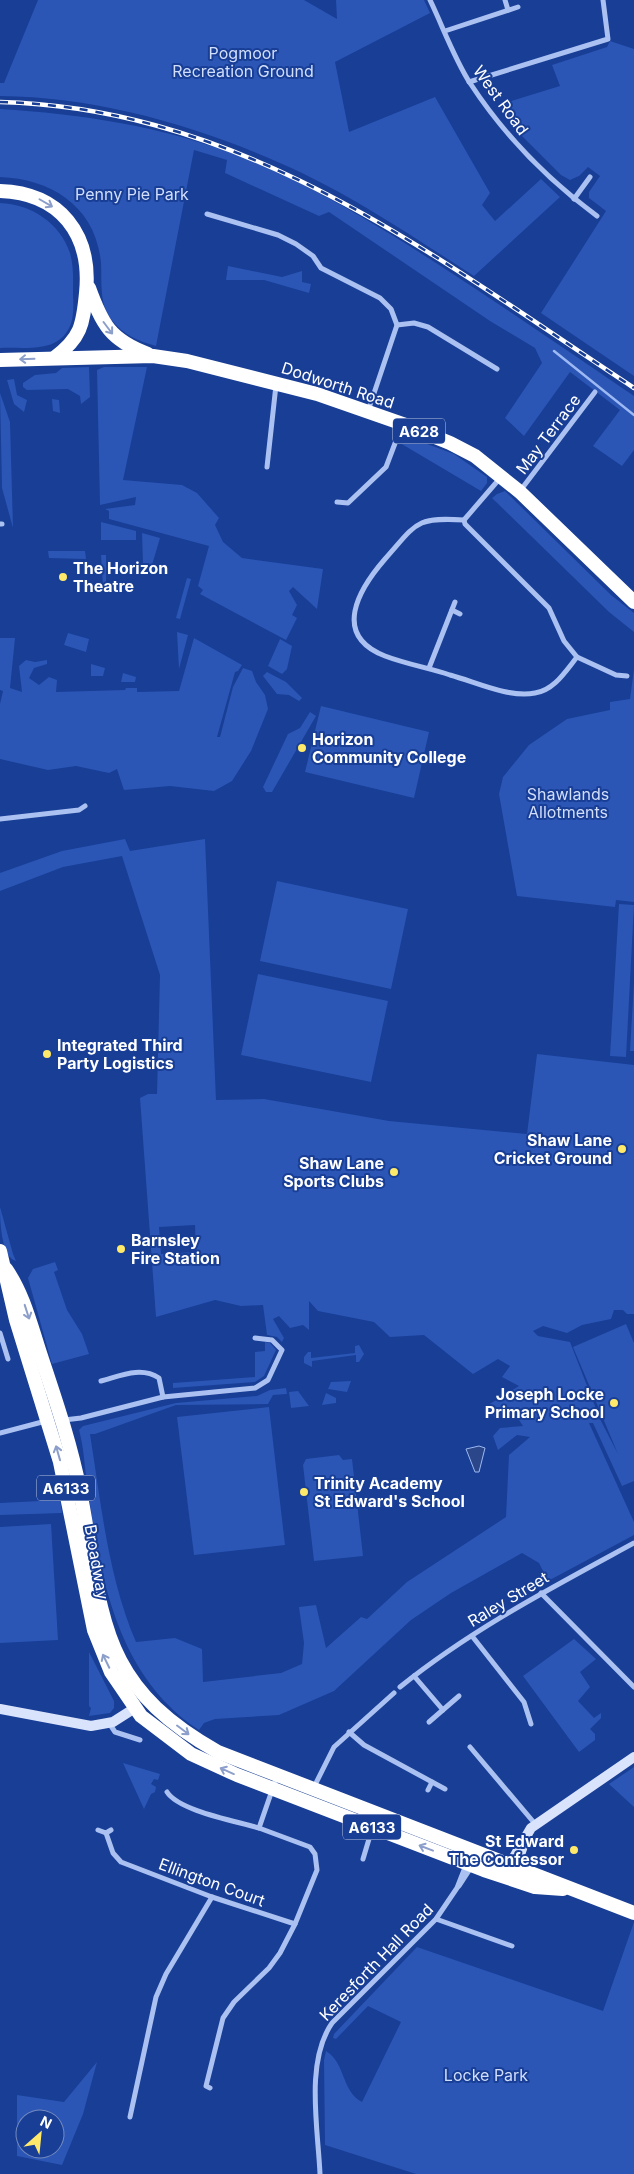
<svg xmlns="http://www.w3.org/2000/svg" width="634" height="2174" viewBox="0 0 634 2174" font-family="Inter,sans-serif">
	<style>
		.green { fill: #2b56b5; fill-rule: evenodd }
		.water { fill: #2b4689; stroke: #9db9f3 }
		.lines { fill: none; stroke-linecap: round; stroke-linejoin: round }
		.stream { stroke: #9db9f3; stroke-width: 2.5 }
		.street { stroke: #aac1f1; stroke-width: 5 }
		.secondary { stroke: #d9e3fc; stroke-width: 10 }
		.highway { stroke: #fff; stroke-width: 14 }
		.rail-casing { stroke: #fff; stroke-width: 4.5 }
		.rail { stroke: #183e96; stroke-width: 2.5; stroke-dasharray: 8; stroke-linecap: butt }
		.oneway { stroke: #8c9eca }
		.poi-dot { fill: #ffe96a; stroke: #183e96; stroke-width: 2 }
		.labels { text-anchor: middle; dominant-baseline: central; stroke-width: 4; stroke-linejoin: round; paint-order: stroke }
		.shield { fill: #183e96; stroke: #bac5e0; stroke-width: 1 }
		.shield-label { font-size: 15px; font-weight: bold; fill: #fff }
		.park-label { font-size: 16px; fill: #d2dffc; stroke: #183e96 }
		.street-label { font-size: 16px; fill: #fff; stroke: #183e96 }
		.poi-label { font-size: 16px; font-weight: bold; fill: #fff; stroke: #183e96; text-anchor: start }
	</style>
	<rect width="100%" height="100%" fill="#183e96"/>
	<g class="green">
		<path d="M38 0H304L337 19 336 0H424L430 13 335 62 349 132 435 97 490 193 482 205 495 221 541 179 560 197 474 276C418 240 362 202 302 173 209 129 103 97 0 96V83H4Z"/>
		<path d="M610 41 634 49V376L541 313 606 211 589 198V192L600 176 588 167 579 176 570 180 561 175 518 132 498 105 560 86 552 65 607 47Z"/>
		<path d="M0 109C80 114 161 126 237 155 307 182 370 221 433 261 501 305 567 350 634 396V450L622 466 593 446 620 410 570 372 524 436 505 418 542 363 535 348 490 321 329 212 319 216 225 173 227 160 194 150 156 346C138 341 123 335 111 319 99 303 102 282 101 263 96 207 52 179 0 177Z"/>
		<path d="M0 203C31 204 60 223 70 253 74 267 73 281 73 295 74 312 74 329 59 340 45 351 18 347 0 348Z"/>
		<path d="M228 266 282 277 302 271V282L311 284 309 293 264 280H226Z"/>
		<path d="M89 367 90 397 81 404 80 396 68 389 27 390 23 387V383L35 375 56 373 62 368Z"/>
		<path d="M104 367H147L123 480 182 485 197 493 219 518 215 525 223 542 242 558 323 569 317 609 293 587 289 591 297 605 292 615 297 618 286 640 200 594 203 590 198 586 209 546 109 519V511L105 509 135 505 136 497 100 505 97 370Z"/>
		<path d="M14 379 17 395 27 400 24 412 14 404 7 380Z"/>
		<path d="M0 393 10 422 13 528 2 488Z"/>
		<path d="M52 399 59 400 60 413 53 411Z"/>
		<path d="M403 435 454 454 487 477V483L481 491 400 443Z"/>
		<path d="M505 491 611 595 634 613V632L609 612 492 498 497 494Z"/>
		<path d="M101 522 136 531V540H101Z"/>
		<path d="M142 533 160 538 152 565H143Z"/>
		<path d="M48 551H85L86 559 49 558Z"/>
		<path d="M101 555H106V586H103Z"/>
		<path d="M187 578 191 579 180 619 176 618Z"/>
		<path d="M177 632 188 635 179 669Z"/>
		<path d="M68 633 89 639 86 652 64 645Z"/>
		<path d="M0 638H15L10 688 22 692 19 666 26 660 35 662 47 660V664L34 668 29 678 39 685 49 677 57 680 56 692 125 690 126 688H137V692L179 691 194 638 242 665 238 671 235 672 217 737H220L233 687 243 668 252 671 256 682 265 695 268 709 251 751 232 781 214 791 170 786 124 790 117 769 109 773 76 766 48 770 0 759V704L3 691 0 690Z"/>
		<path d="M280 639 292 646 287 669 282 674 268 666Z"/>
		<path d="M91 664 105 668 103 676H91Z"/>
		<path d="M634 669V902L616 900 615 907 517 896 499 794 503 777 529 745 567 719 610 710V702L630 699Z"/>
		<path d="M267 672 286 682 302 698 299 701 289 695 277 694 263 676Z"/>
		<path d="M123 673 136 677 135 682H121Z"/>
		<path d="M321 706 429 732 414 798 305 772Z"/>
		<path d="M310 712 316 716 272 792H266L263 787 288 734 300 728Z"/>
		<path d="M125 839 130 851 205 839 216 1100 264 1099 389 1121 527 1134 537 1054 634 1065V1314H627L623 1310H614L611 1319 582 1325 567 1333 543 1326 533 1331 538 1336 570 1342 600 1419 618 1454 573 1347 626 1324 634 1343V1481L622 1486 593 1423H589L634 1522V1535L548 1581 539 1563 522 1553 451 1593 411 1620 334 1691 279 1715 215 1719 204 1723 199 1730C116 1676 99 1573 87 1482 84 1464 84 1448 79 1430L83 1426 176 1403 257 1396 270 1390 286 1388 287 1394 273 1395 268 1404 176 1405 95 1434H90C101 1503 108 1577 136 1642L175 1638 202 1649 203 1682 281 1673 302 1664 304 1643 299 1607 316 1605 326 1648 361 1617 367 1619 407 1582 506 1517 509 1455 530 1437 517 1435 498 1450 493 1436 500 1428 523 1426 515 1414 495 1419 488 1405 519 1386 502 1377 510 1366 498 1359 473 1374 424 1335 390 1337 374 1322 318 1311 309 1301V1330L303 1325 290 1328 279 1316 273 1319 284 1338 282 1342 277 1337 267 1335 263 1305 241 1306 215 1300 156 1317 140 1098 148 1094H157L160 975 122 856 63 867 0 891V873L62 851ZM195 1225 196 1252 161 1254 159 1227Z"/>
		<path d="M277 881 408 909 391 989 260 961Z"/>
		<path d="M619 904 634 905 626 1057 610 1056Z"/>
		<path d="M258 974 388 1001 371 1082 241 1055Z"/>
		<path d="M634 982V1051H630Z"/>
		<path d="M0 1207 13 1254 16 1261C1 1257 0 1220 0 1207Z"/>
		<path d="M55 1262 58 1270 54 1272 67 1310 82 1334 89 1354 52 1364 28 1278 33 1269Z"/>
		<path d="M265 1342 270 1343 276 1350 264 1376 255 1382 173 1388V1383L255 1377V1352L265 1351Z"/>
		<path d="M359 1345 364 1354 359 1362H356V1355L312 1361V1367L304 1363V1357L308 1352H311V1358L355 1353V1346Z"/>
		<path d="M351 1381 347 1392 328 1389 331 1382Z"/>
		<path d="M298 1391 309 1406 291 1408 289 1392Z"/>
		<path d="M326 1393 336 1398V1403L322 1405Z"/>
		<path d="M269 1407 285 1545 194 1555 177 1417Z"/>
		<path d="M339 1455 343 1460 352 1459 363 1556 314 1561 303 1465 306 1459Z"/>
		<path d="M60 1500 62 1513 0 1515V1503Z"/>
		<path d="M51 1524 58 1640 0 1643V1527Z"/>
		<path d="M574 1639 596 1659 580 1672 590 1687 578 1701 594 1718 601 1713V1718L590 1729 595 1734V1740L579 1752 523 1676Z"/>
		<path d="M89 1652 114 1701V1708L110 1713 89 1716 91 1708 89 1706Z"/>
		<path d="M123 1763 160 1774 158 1780 154 1779 151 1784 156 1787 155 1792 151 1794 144 1809Z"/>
		<path d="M634 1767V1807L609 1784Z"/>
		<path d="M634 1922V2174H416L325 2145 324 2060 326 2051C346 2063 341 2091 362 2102L401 2022 368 2006 336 2039 333 2038 334 2034 417 1947 603 2011Z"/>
		<path d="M97 2062 83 2114 62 2165 17 2156V2095L64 2102ZM25 2119H55V2149H25Z"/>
	</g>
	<path class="water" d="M479 1446 485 1448 479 1472H475L466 1449Z"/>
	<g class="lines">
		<path class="stream" d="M554 351 634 415"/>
		<g class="street">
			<path d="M430 0C443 27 454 58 470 83 504 135 547 179 597 216"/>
			<path d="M505 0 508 10"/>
			<path d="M445 31 518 7"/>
			<path d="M469 82 608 39 603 0"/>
			<path d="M574 199 590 177"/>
			<path d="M207 214 278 235 296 244 313 256 321 268 380 298 391 309 397 325 368 411"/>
			<path d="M397 325 414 323 428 327 497 369"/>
			<path d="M267 467 276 385"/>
			<path d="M501 477 464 520 465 524 549 608 564 641 577 657 616 675 627 676"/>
			<path d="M520 491 595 392"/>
			<path d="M337 502 348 503 386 467 402 425"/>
			<path d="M464 520C415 517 417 523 385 559 359 589 331 635 385 656 406 664 429 668 450 675 476 682 508 698 535 693 554 690 565 672 577 657"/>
			<path d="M0 524H2"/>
			<path d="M452 610 460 614"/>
			<path d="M429 668 455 602"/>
			<path d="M0 819 79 810 85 806"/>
			<path d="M0 1333 8 1359"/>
			<path d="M101 1381C120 1376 141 1366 159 1378L163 1397"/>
			<path d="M64 1420 81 1418 163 1397 255 1388 268 1380 282 1350 272 1340 255 1338"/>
			<path d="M0 1433 46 1421"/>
			<path d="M541 1593 634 1687"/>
			<path d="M472 1636 524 1702 531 1724"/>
			<path d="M414 1676 443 1710"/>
			<path d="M400 1687C472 1629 553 1587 634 1543"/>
			<path d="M429 1722 459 1696"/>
			<path d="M109 1723 115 1732 140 1740"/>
			<path d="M349 1732 364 1745 445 1789"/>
			<path d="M470 1747 536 1825"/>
			<path d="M313 1789 334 1747 394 1693"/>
			<path d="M428 1790 432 1782"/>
			<path d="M167 1792C179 1811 236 1821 259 1828"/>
			<path d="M98 1830 106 1833 111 1830"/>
			<path d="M106 1833 113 1853 121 1862 212 1897 295 1924"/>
			<path d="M363 1859 372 1829"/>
			<path d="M459 1886 472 1866"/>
			<path d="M436 1919 512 1946"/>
			<path d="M210 2088 206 2086 223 2018 234 2002 269 1968 280 1953 295 1924 317 1870 315 1854 310 1847 259 1828 277 1776"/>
			<path d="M130 2117 156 1997 166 1974 212 1897"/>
			<path d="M320 2174C318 2128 305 2062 332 2023L436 1919 457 1888 466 1865"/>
		</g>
		<g class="secondary">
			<path d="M0 1709 91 1726 113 1722 135 1708"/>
			<path d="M510 1864 531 1828 634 1757"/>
			<path d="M516 1866 524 1843"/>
		</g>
		<g class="highway">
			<path d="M0 191C60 193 92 234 86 293 83 325 81 338 54 358"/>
			<path d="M89 288C102 324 110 340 148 354"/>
			<path d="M0 360 153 356 187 361 317 394 403 424 450 443 475 456 520 492 634 602"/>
			<path d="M0 1251 16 1320 60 1462 94 1630 111 1672 141 1716 191 1754 237 1775 484 1870 535 1887 563 1889"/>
			<path d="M6 1269C24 1295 31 1326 41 1356 56 1401 71 1445 80 1491 104 1615 95 1683 218 1752L634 1913"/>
		</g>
		<defs>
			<path id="rail" d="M0 102C246 108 438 259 634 388"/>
		</defs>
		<use href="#rail" class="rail-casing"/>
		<use href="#rail" class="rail"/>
	</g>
	<defs><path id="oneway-shaft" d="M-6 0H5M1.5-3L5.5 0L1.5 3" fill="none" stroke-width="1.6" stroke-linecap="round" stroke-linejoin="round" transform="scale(1.25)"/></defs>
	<g class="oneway">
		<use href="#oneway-shaft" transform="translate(46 203) rotate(30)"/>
		<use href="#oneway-shaft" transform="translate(108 328) rotate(53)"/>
		<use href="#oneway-shaft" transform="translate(27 359) rotate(178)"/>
		<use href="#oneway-shaft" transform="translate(27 1312) rotate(72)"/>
		<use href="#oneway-shaft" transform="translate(58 1453) rotate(-106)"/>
		<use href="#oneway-shaft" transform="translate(106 1661) rotate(-116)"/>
		<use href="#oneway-shaft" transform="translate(183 1730) rotate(37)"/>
		<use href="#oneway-shaft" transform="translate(227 1771) rotate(-156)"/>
		<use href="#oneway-shaft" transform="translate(426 1848) rotate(-159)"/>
	</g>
	<g class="poi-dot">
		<circle cx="63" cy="577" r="5"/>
		<circle cx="302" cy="748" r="5"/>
		<circle cx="47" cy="1054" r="5"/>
		<circle cx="622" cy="1149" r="5"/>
		<circle cx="394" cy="1172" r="5"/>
		<circle cx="121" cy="1249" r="5"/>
		<circle cx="614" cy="1403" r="5"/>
		<circle cx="304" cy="1492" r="5"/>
		<circle cx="574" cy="1850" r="5"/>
	</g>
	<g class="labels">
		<g class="shield">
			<rect x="393" y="418.5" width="52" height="25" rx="4"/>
			<rect x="37" y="1475.5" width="58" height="25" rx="4"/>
			<rect x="343" y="1814.5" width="58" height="25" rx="4"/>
		</g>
		<g class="shield-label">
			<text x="419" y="431">A628</text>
			<text x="66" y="1488">A6133</text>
			<text x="372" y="1827">A6133</text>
		</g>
		<g class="park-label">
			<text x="243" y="53">Pogmoor<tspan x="243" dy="18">Recreation Ground</tspan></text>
			<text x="132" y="194">Penny Pie Park</text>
			<text x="568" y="794">Shawlands<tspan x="568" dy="18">Allotments</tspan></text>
			<text x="486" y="2075">Locke Park</text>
		</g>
		<g class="street-label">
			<text transform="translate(501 100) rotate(54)">West Road</text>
			<text transform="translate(338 385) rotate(18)">Dodworth Road</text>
			<text transform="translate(548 434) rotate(-53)">May Terrace</text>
			<text transform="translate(97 1562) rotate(80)">Broadway</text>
			<text transform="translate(508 1599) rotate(-31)">Raley Street</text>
			<text transform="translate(212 1882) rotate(20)">Ellington Court</text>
			<text transform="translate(376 1962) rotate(-46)">Keresforth Hall Road</text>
		</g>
		<g class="poi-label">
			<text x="73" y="568">The Horizon<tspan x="73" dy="18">Theatre</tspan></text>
			<text x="312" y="739">Horizon<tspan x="312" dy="18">Community College</tspan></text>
			<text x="57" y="1045">Integrated Third<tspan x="57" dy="18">Party Logistics</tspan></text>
			<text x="612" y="1140" text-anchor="end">Shaw Lane<tspan x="612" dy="18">Cricket Ground</tspan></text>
			<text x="384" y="1163" text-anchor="end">Shaw Lane<tspan x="384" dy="18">Sports Clubs</tspan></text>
			<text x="131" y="1240">Barnsley<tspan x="131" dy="18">Fire Station</tspan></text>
			<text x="604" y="1394" text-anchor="end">Joseph Locke<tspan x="604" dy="18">Primary School</tspan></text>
			<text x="314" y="1483">Trinity Academy<tspan x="314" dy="18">St Edward's School</tspan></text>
			<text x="564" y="1841" text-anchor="end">St Edward<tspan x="564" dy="18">The Confessor</tspan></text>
		</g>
	</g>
	<g transform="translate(40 2134) rotate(27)"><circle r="24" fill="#183e96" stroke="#748bc0"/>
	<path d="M0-4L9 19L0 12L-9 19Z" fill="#ffe96a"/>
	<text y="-8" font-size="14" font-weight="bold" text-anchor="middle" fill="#ffffff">N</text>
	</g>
</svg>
